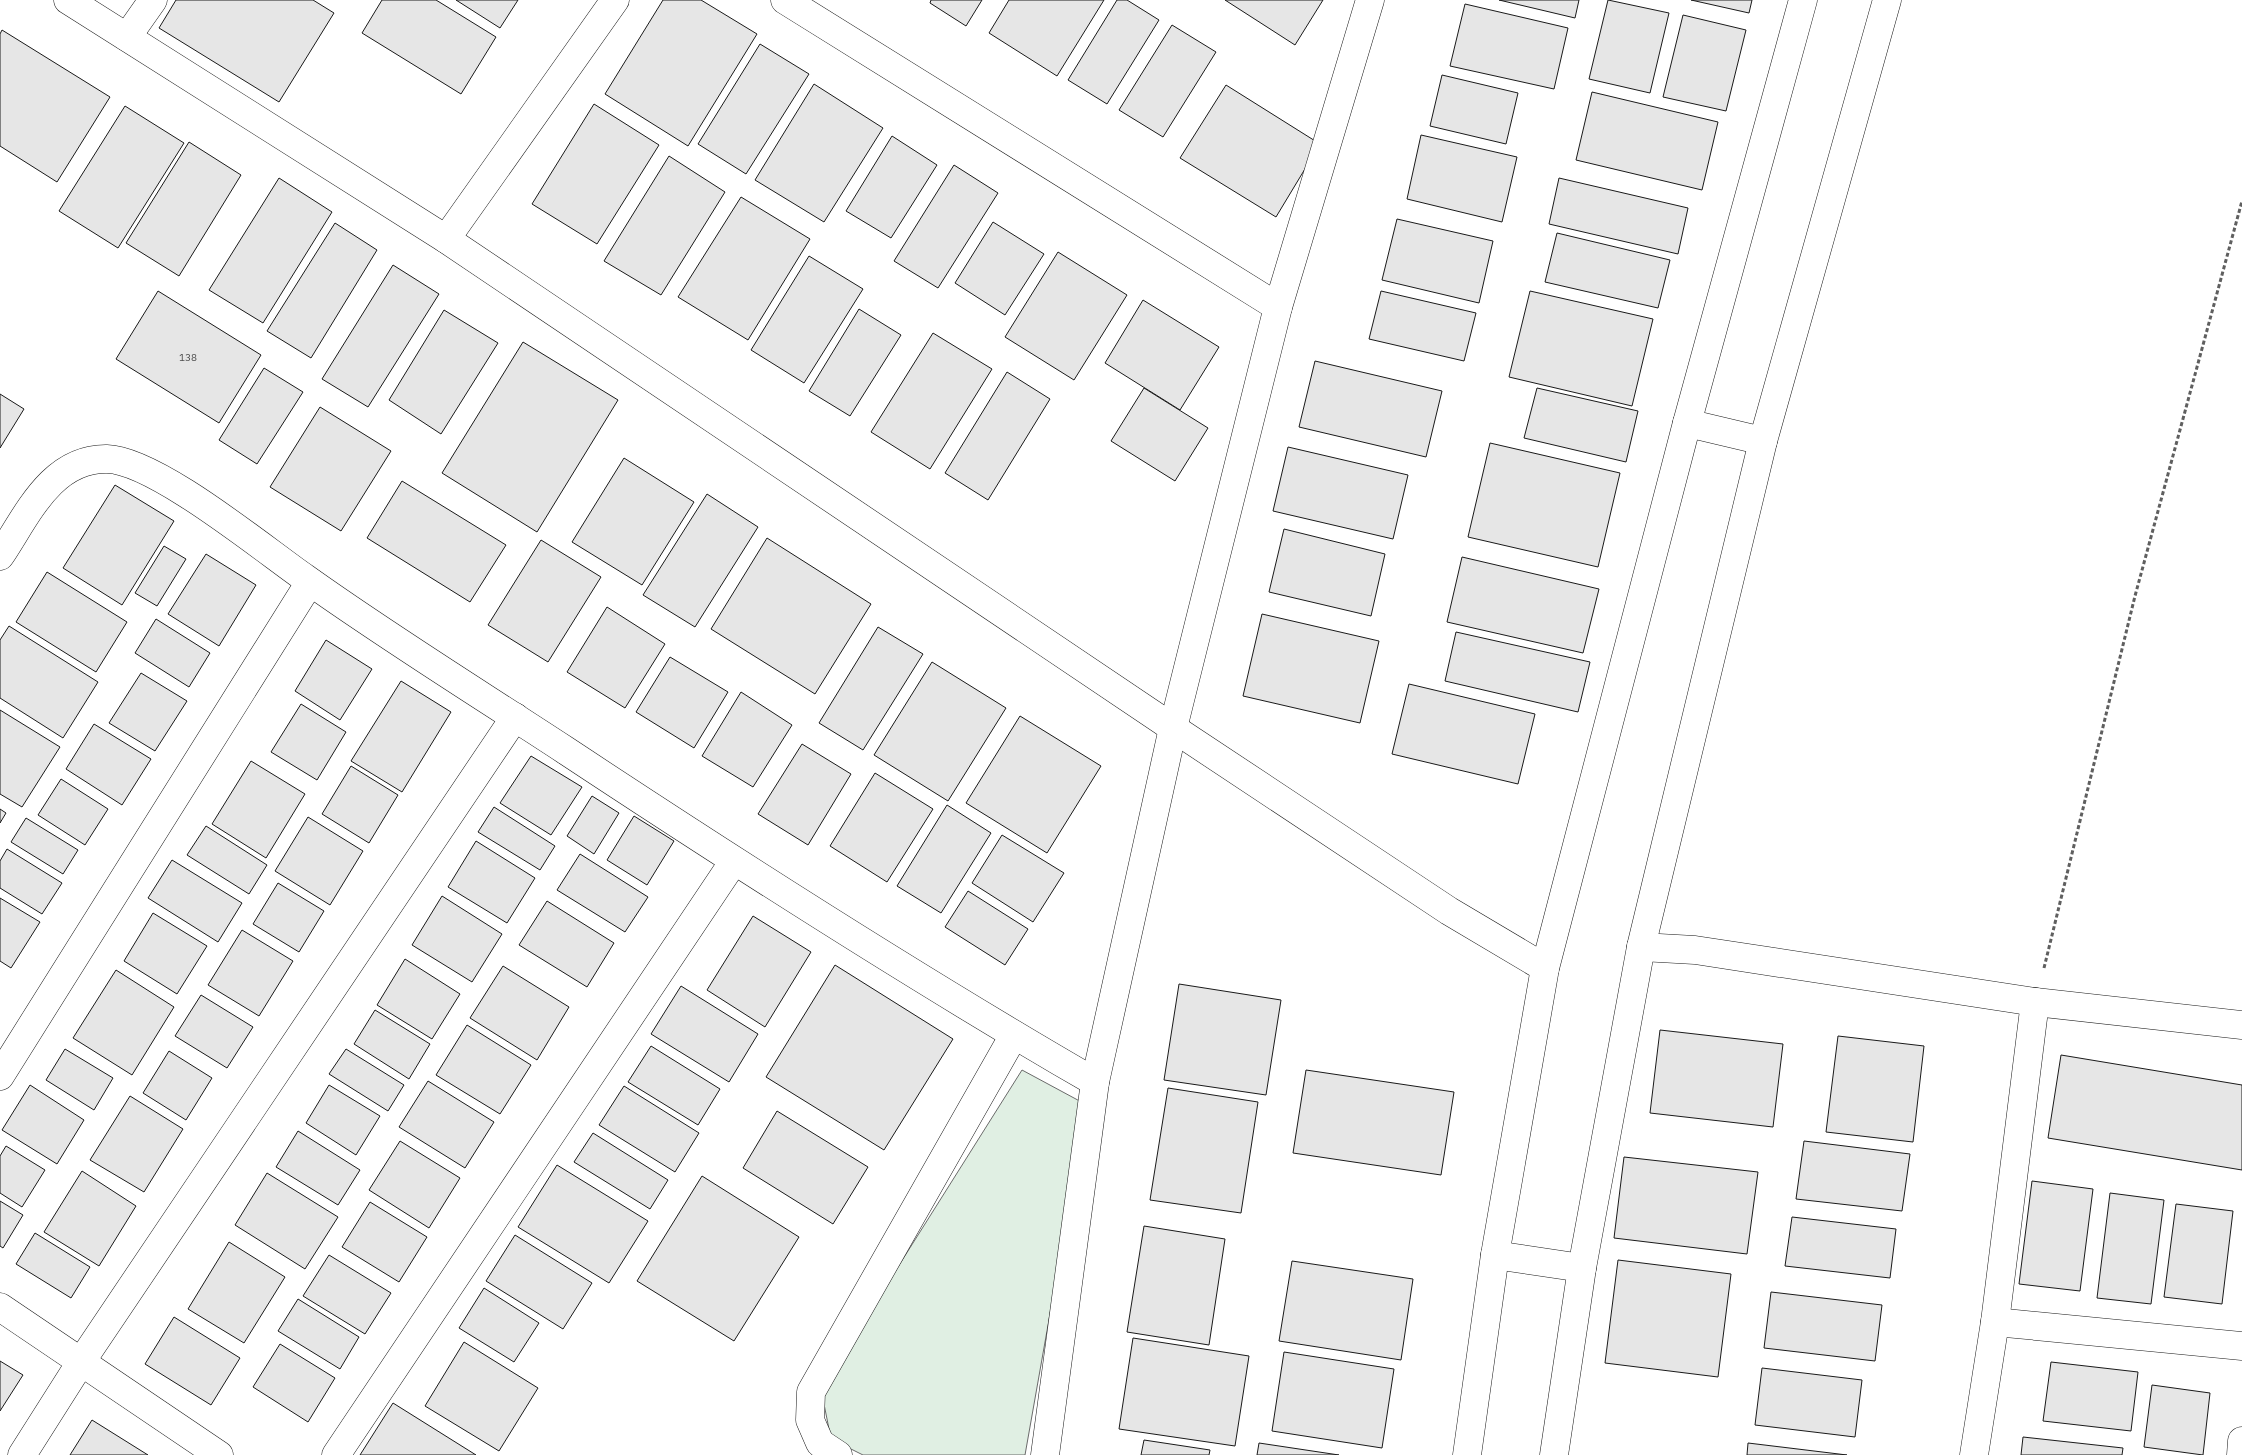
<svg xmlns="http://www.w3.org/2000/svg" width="2242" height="1455" viewBox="0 0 2242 1455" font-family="'IBM Plex Sans',sans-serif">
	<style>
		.green { fill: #e0efe3; stroke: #6a6a6a }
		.building { fill: #e6e6e6; stroke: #1a1a1a }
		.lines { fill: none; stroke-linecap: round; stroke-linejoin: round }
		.minor-casing { stroke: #1a1a1a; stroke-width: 29 }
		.path { stroke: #5f5f5f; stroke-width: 3; stroke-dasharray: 4 2.5; stroke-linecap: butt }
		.minor { stroke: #fff; stroke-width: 28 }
		.labels { text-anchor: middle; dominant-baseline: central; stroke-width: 4; stroke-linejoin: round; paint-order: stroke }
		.number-label { font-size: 10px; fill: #4d4d4d }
	</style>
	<rect width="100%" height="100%" fill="#fff"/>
	<path class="green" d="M1022 1070 1087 1105 1025 1455H863L831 1439 821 1389Z"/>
	<g class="building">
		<path d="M176 0H313L334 13 279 102 159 28Z"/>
		<path d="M382 0H436L496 37 461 94 362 33Z"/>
		<path d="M456 0H518L500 28Z"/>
		<path d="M663 0H701L757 34 688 146 605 94Z"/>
		<path d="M931 0H982L966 26 930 3Z"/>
		<path d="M1009 0H1104L1057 76 989 33Z"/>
		<path d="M1117 0H1127L1159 20 1107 104 1068 80Z"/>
		<path d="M1225 0H1323L1295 45Z"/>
		<path d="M1499 0H1579L1575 18Z"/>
		<path d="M1608 0 1669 13 1650 93 1589 79Z"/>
		<path d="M1691 0H1752L1749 13Z"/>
		<path d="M1465 4 1568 28 1554 89 1450 66Z"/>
		<path d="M1683 15 1746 30 1726 111 1663 97Z"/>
		<path d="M1172 25 1216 52 1163 137 1119 110Z"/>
		<path d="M2 30 110 97 57 182 0 146V34Z"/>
		<path d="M760 44 809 74 746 174 698 144Z"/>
		<path d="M1442 75 1518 93 1506 144 1430 126Z"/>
		<path d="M814 84 883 128 824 222 755 180Z"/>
		<path d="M1226 85 1320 144 1276 217 1180 158Z"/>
		<path d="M1592 92 1718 122 1702 190 1576 160Z"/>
		<path d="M594 104 659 145 597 244 532 204Z"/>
		<path d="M125 106 184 143 118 248 59 211Z"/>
		<path d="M1421 135 1517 157 1502 222 1407 199Z"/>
		<path d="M892 136 937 165 891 238 846 211Z"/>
		<path d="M189 142 241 175 179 276 126 243Z"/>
		<path d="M669 156 725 192 661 295 604 261Z"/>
		<path d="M954 165 998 193 938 288 894 261Z"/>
		<path d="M279 178 332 212 263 323 209 290Z"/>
		<path d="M1559 178 1688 208 1678 254 1549 224Z"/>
		<path d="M741 197 810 239 748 340 678 297Z"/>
		<path d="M1397 219 1493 241 1479 303 1382 280Z"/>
		<path d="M993 222 1044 254 1005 315 955 283Z"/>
		<path d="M335 223 377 250 311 358 267 331Z"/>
		<path d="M1557 233 1670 260 1658 308 1545 282Z"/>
		<path d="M1058 252 1127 295 1074 380 1005 337Z"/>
		<path d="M809 256 863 289 804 383 751 350Z"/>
		<path d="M393 265 439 294 368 407 322 379Z"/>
		<path d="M158 291 261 355 219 423 116 359Z"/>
		<path d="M1381 291 1476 313 1464 361 1369 339Z"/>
		<path d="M1530 291 1653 319 1632 406 1509 377Z"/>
		<path d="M1143 300 1219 347 1180 410 1105 363Z"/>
		<path d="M859 309 901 335 850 416 809 391Z"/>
		<path d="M444 310 498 343 441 434 389 400Z"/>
		<path d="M933 333 992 369 930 469 871 432Z"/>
		<path d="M523 342 618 400 537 532 442 473Z"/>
		<path d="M1315 361 1442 391 1426 457 1299 427Z"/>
		<path d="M264 368 303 392 257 464 219 440Z"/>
		<path d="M1007 372 1050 399 988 500 945 473Z"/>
		<path d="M1144 388 1208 428 1175 481 1111 441Z"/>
		<path d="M1537 388 1638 411 1626 462 1524 438Z"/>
		<path d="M0 394 24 409 0 448Z"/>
		<path d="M320 407 391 451 341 531 270 487Z"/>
		<path d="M1490 443 1620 473 1598 567 1468 537Z"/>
		<path d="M1288 447 1408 475 1393 539 1273 511Z"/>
		<path d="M624 458 694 502 642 585 572 542Z"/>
		<path d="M402 481 506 545 470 602 367 538Z"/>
		<path d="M115 485 174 521 122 605 63 568Z"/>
		<path d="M707 494 758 527 695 627 643 595Z"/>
		<path d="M1284 529 1385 554 1371 616 1269 592Z"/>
		<path d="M767 538 871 604 815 694 711 629Z"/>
		<path d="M541 540 601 577 548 662 488 625Z"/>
		<path d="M164 546 186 559 157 606 135 593Z"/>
		<path d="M206 554 256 585 219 646 168 614Z"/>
		<path d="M1462 557 1599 589 1583 653 1447 622Z"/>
		<path d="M47 572 127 622 96 672 16 622Z"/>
		<path d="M607 607 665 644 625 708 567 672Z"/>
		<path d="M1262 614 1379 641 1360 723 1243 696Z"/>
		<path d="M156 619 210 653 189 687 135 653Z"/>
		<path d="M9 626 98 682 63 738 0 698V640Z"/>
		<path d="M878 627 923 654 863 750 819 723Z"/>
		<path d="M1456 632 1590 662 1578 712 1445 681Z"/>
		<path d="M326 640 372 669 340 720 295 691Z"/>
		<path d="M670 657 728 692 694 748 636 712Z"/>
		<path d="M932 662 1006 708 948 801 874 755Z"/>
		<path d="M141 673 187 701 155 751 109 723Z"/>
		<path d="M401 681 451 712 402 792 351 761Z"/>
		<path d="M1409 684 1535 714 1518 784 1392 754Z"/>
		<path d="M741 692 792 725 753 787 702 756Z"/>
		<path d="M301 704 346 732 317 780 271 752Z"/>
		<path d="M0 710 60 747 22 807 0 794Z"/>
		<path d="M1020 716 1101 766 1047 853 966 803Z"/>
		<path d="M94 724 151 759 122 805 66 769Z"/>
		<path d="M802 744 851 774 808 845 758 814Z"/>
		<path d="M531 756 582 787 551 835 500 803Z"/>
		<path d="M251 761 305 794 266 858 212 824Z"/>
		<path d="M351 766 398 795 369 843 322 814Z"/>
		<path d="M875 773 933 809 887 882 830 846Z"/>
		<path d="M61 779 108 809 85 845 38 815Z"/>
		<path d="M592 796 619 813 594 854 567 836Z"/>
		<path d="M947 805 991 833 941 913 897 886Z"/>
		<path d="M494 807 555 846 540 870 478 832Z"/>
		<path d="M0 809 6 813 0 823Z"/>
		<path d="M634 816 674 841 647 885 607 860Z"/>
		<path d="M308 817 363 851 330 905 275 871Z"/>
		<path d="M26 818 78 850 63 874 11 842Z"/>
		<path d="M206 826 267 865 249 894 187 855Z"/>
		<path d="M1002 835 1064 873 1033 922 972 883Z"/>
		<path d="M476 841 535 878 507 923 448 887Z"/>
		<path d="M7 849 62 883 42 914 0 888V861Z"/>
		<path d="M580 854 648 897 625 932 557 890Z"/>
		<path d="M172 860 242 903 218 942 148 898Z"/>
		<path d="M278 883 324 911 299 952 253 924Z"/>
		<path d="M968 891 1028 929 1005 965 945 927Z"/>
		<path d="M442 896 502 934 472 982 412 945Z"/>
		<path d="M0 898 40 922 11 968 0 961Z"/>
		<path d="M547 901 614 943 587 987 519 945Z"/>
		<path d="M153 913 207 946 177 994 124 961Z"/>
		<path d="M753 916 811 952 765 1027 707 990Z"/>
		<path d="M242 930 293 961 259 1016 208 985Z"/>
		<path d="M405 959 460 994 432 1039 377 1005Z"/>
		<path d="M835 965 953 1039 884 1150 766 1077Z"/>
		<path d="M503 966 569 1007 537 1060 470 1018Z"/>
		<path d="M116 970 174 1007 132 1075 73 1038Z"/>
		<path d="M1179 984 1281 1000 1266 1095 1164 1080Z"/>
		<path d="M681 986 758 1034 729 1082 651 1034Z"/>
		<path d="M201 995 253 1027 227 1068 175 1036Z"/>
		<path d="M375 1010 430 1044 409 1079 354 1044Z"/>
		<path d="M467 1025 531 1065 500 1114 436 1075Z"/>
		<path d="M1660 1030 1783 1044 1773 1127 1650 1113Z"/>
		<path d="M1838 1036 1924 1046 1913 1142 1826 1132Z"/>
		<path d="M651 1046 720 1089 698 1125 628 1082Z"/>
		<path d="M65 1049 113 1078 94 1110 46 1080Z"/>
		<path d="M346 1049 404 1085 388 1111 329 1074Z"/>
		<path d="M169 1051 212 1078 186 1120 143 1093Z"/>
		<path d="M2061 1055 2242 1085V1170L2048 1138Z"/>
		<path d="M1306 1070 1454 1092 1441 1175 1293 1153Z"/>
		<path d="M428 1081 494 1122 465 1168 399 1127Z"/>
		<path d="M30 1085 84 1120 57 1164 2 1130Z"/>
		<path d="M329 1085 380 1116 356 1155 306 1123Z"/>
		<path d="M624 1086 699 1133 675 1172 599 1125Z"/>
		<path d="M1168 1088 1258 1102 1241 1213 1150 1200Z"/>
		<path d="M130 1096 183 1129 144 1192 90 1160Z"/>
		<path d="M777 1111 868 1167 833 1224 743 1168Z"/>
		<path d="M298 1131 360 1170 338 1205 276 1167Z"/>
		<path d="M593 1133 668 1180 650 1209 574 1162Z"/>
		<path d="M400 1141 460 1178 429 1228 369 1190Z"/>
		<path d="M1804 1141 1910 1154 1902 1211 1796 1199Z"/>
		<path d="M6 1146 45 1170 22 1207 0 1193V1156Z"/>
		<path d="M1624 1157 1758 1172 1747 1254 1614 1238Z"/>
		<path d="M557 1165 648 1221 609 1283 518 1227Z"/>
		<path d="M82 1171 136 1206 99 1266 44 1232Z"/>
		<path d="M267 1173 338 1217 305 1269 235 1225Z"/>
		<path d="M702 1176 799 1237 734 1341 637 1281Z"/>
		<path d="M2032 1181 2093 1189 2080 1291 2019 1284Z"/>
		<path d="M2110 1193 2164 1200 2151 1304 2097 1298Z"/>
		<path d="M0 1201 23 1215 3 1248 0 1246Z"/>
		<path d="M370 1202 427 1237 399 1282 342 1247Z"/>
		<path d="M2176 1204 2233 1211 2222 1304 2164 1297Z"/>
		<path d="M1792 1217 1896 1229 1890 1278 1785 1266Z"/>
		<path d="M1144 1226 1225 1239 1209 1345 1127 1332Z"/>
		<path d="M35 1233 90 1267 71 1298 16 1264Z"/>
		<path d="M515 1235 592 1283 563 1329 486 1281Z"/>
		<path d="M229 1242 285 1277 244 1343 188 1309Z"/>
		<path d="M329 1255 391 1293 365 1334 303 1296Z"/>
		<path d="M1618 1260 1731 1274 1718 1377 1605 1363Z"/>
		<path d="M1292 1261 1413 1279 1401 1360 1279 1341Z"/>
		<path d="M484 1288 539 1323 514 1362 459 1328Z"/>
		<path d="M1771 1292 1882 1305 1875 1361 1764 1348Z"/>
		<path d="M298 1299 359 1337 340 1369 278 1331Z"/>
		<path d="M174 1317 240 1358 211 1405 145 1364Z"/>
		<path d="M1133 1338 1249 1356 1235 1446 1119 1429Z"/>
		<path d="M464 1342 538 1388 499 1451 425 1406Z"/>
		<path d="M280 1344 335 1378 308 1422 253 1387Z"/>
		<path d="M1284 1352 1394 1369 1382 1448 1272 1431Z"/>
		<path d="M0 1361 23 1375 0 1411Z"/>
		<path d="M2051 1362 2138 1372 2131 1431 2043 1421Z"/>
		<path d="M1762 1368 1862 1380 1855 1437 1755 1425Z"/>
		<path d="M2152 1385 2210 1393 2203 1455 2144 1447Z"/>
		<path d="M393 1403 476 1455H360Z"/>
		<path d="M92 1420 148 1455H70Z"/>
		<path d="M2023 1437 2123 1448 2122 1455H2021Z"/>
		<path d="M1144 1440 1210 1450 1209 1455H1141Z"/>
		<path d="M1259 1443 1339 1455H1257Z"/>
		<path d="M1748 1443 1847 1455H1747Z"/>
	</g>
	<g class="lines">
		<defs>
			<g id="minor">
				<path d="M68 0 446 239 1173 728 1449 911 1545 968"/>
				<path d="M785 0 1278 307"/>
				<path d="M127 37 153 0"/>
				<path d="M446 239 615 0"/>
				<path d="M1687 423 1763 441"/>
				<path d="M0 556C27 516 51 458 107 459 155 460 262 548 305 578 389 638 478 693 565 750 739 865 915 978 1095 1082"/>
				<path d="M1641 947 1695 950 2035 1002 2242 1025"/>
				<path d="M0 1076 310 582"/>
				<path d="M1495 1255 1582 1268"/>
				<path d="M0 1307 219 1455"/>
				<path d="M1995 1322 2242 1346"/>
				<path d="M22 1455 81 1362 515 717"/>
				<path d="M336 1455 734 861"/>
				<path d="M838 1455 820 1443 810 1420 811 1392 1014 1035"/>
				<path d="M1045 1455 1095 1082 1173 728 1278 307 1370 0"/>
				<path d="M1467 1455 1495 1255 1545 968 1687 423 1803 0"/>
				<path d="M1554 1455 1582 1268 1641 947 1763 441 1887 0"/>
				<path d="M1974 1455 1995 1322 2035 1002"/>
				<path d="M2241 1455 2242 1441"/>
			</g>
		</defs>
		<use href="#minor" class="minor-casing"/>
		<path class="path" d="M2044 968 2135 596 2242 201"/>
		<use href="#minor" class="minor"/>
	</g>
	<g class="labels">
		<g class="number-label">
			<text x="188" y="357">138</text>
		</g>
	</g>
</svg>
